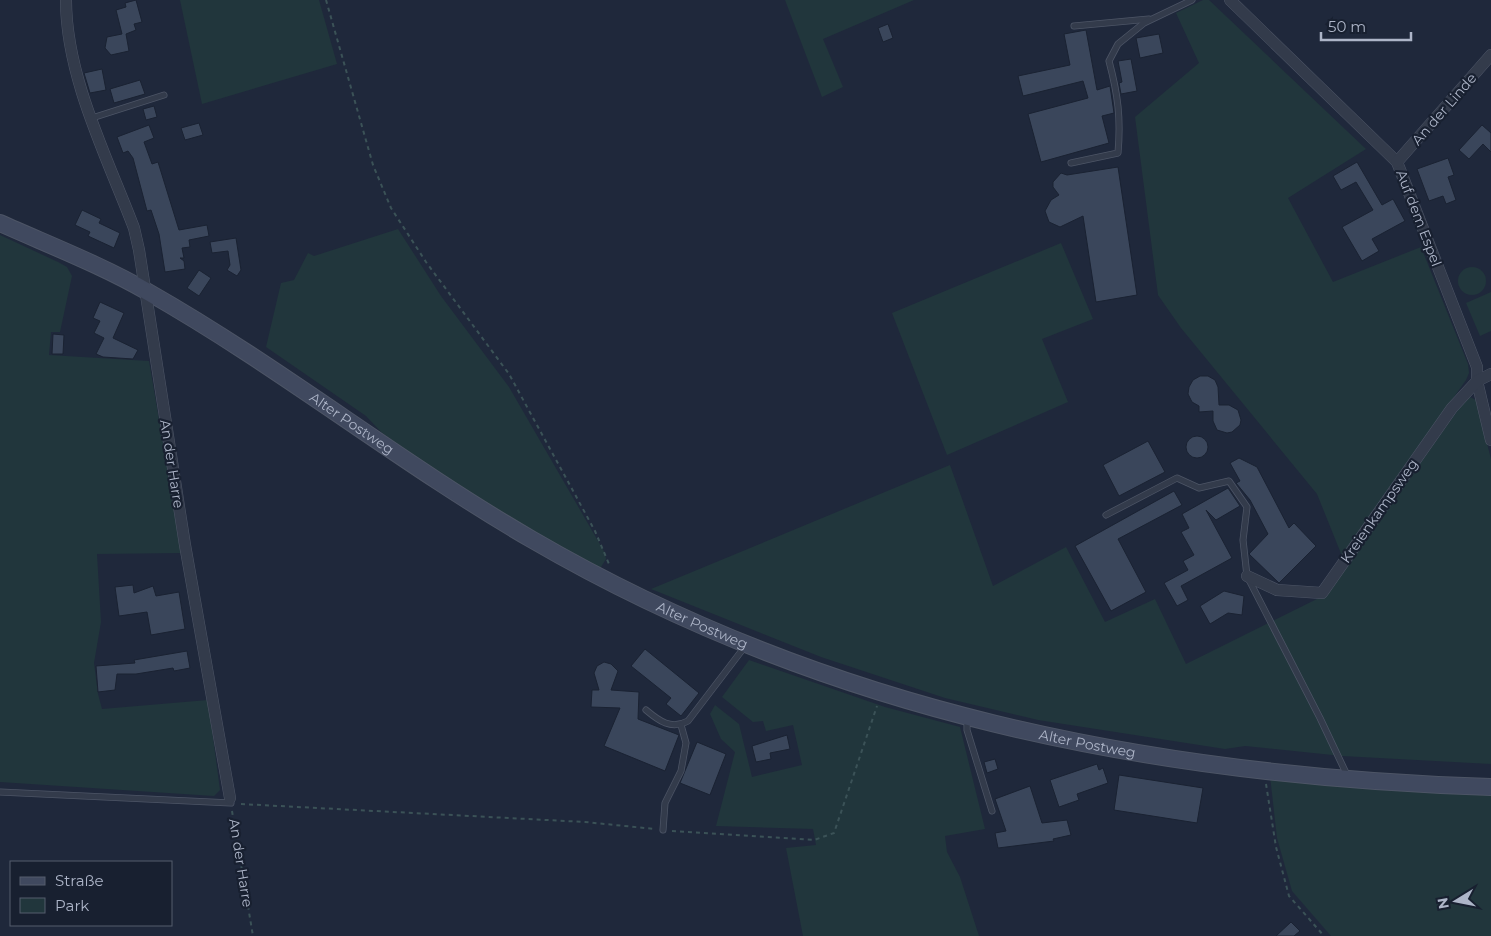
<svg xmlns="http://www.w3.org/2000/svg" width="1491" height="936" viewBox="0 0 1491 936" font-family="Montserrat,sans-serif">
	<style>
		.green { fill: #21363c }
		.building { fill: #3a465b; stroke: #1a2232 }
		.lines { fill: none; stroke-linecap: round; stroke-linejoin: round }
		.lane-casing { stroke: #4d5566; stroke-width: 7 }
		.street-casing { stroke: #4d5566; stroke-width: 12 }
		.secondary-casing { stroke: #4d5566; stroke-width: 18 }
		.path { stroke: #3b5257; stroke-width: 2; stroke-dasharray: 4 4; stroke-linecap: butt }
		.lane { stroke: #333b4b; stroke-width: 5.5 }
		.street { stroke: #333b4b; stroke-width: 11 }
		.secondary { stroke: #40495f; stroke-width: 16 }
		.labels { text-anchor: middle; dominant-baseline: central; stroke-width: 4.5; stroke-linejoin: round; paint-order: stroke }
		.street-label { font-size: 14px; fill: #adb5c8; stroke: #182030 }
	</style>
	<rect width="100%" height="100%" fill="#1f283b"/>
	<g class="green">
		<path d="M180 0H319L337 64 202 104Z"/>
		<path d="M785 0H914L823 39 843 87 822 97Z"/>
		<path d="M1203 0H1209L1366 149 1288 198 1333 282 1421 247 1468 364 1469 373 1466 380 1342 556 1317 494 1181 328 1158 295 1135 117 1199 63 1176 13Z"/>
		<path d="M398 229 441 296 509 387 605 553 606 559 601 567H592L451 481 382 433 366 416 266 347 281 283 294 280 308 253 314 256Z"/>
		<path d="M0 235 58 262 67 267 72 276 60 332H51L49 355 149 361 182 553 97 554 101 622 94 663 98 694 102 709 208 700 220 790 214 796 0 782Z"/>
		<path d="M1061 243 1093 319 1042 339 1068 402 947 455 892 313Z"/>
		<circle cx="1472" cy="281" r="14"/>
		<path d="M1491 292V331L1480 336 1466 303Z"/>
		<path d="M1468 396 1476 400 1491 459V764L1342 756 1245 746 1225 749 1038 720 945 698 821 657 651 589 950 465 993 586 1066 547 1105 622 1155 599 1186 664 1327 594Z"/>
		<path d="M749 660 885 707 960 727 985 829 945 836 947 852 960 877 979 936H803L786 848 816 845 813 829 716 826 735 752 721 739 710 714 715 705 739 724 752 777 802 765 793 725 766 731 763 721 753 722 722 697Z"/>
		<path d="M1270 776 1491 793V936H1331L1292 891 1277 838Z"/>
	</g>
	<g class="building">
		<path d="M136 0 142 22 134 24 136 30 126 34 129 51 111 55 105 48 107 37 122 34 116 10 126 7 125 3Z"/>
		<path d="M888 24 893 38 883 42 878 28Z"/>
		<path d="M1086 30 1097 90 1110 86 1114 113 1102 116 1109 143 1041 162 1028 114 1088 98 1083 81 1023 96 1018 76 1070 65 1064 34Z"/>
		<path d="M1159 34 1163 53 1140 58 1136 38Z"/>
		<path d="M1131 59 1137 91 1121 94 1119 83 1122 82 1118 61Z"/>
		<path d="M102 69 106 90 90 93 84 73Z"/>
		<path d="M140 80 145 94 114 103 110 89Z"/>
		<path d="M154 106 157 117 146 120 143 109Z"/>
		<path d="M199 123 203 135 185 140 181 128Z"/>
		<path d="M149 125 154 138 144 142 152 164 158 162 179 230 207 225 209 236 189 240 190 247 182 248 184 258H180L184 261 185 269 165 272 159 234 151 210 147 211 133 158 128 151 123 153 117 137Z"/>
		<path d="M1482 125 1491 133V152L1483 144 1469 159 1459 150Z"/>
		<path d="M1448 158 1454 175 1448 177 1456 200 1446 204 1443 196 1429 201 1417 169Z"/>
		<path d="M1357 162 1382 205 1393 199 1405 221 1372 239 1379 251 1362 261 1342 227 1373 210 1356 182 1341 190 1333 176Z"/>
		<path d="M1118 167 1137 295 1096 302 1083 216 1060 227 1049 222 1045 211 1051 200 1059 195 1053 187V182L1061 173 1067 175Z"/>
		<path d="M82 210 101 219 99 223 120 233 114 248 88 236 90 232 75 225Z"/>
		<path d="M236 238 241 270 237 276 227 270 230 265 228 251 212 253 210 242Z"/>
		<path d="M199 270 211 278 199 296 187 288Z"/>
		<path d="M100 302 124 313 113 338 138 350 133 359 103 357 96 354 104 338 94 333 100 321 93 318Z"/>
		<path d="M53 334 64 335 63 354H52Z"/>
		<path d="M1200 376H1208L1215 380 1218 387 1219 405H1229L1238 410 1241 420 1240 425 1232 432 1227 433 1217 430 1213 421V411L1199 412V406L1192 402 1188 394 1189 387 1193 380Z"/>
		<circle cx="1197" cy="447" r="11"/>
		<path d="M1148 441 1165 472 1119 496 1103 465Z"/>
		<path d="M1239 458 1257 467 1289 528 1294 523 1316 546 1279 583 1249 554 1268 534 1250 500 1236 483 1240 481 1230 463Z"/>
		<path d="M1228 488 1240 506 1216 520 1206 510 1232 558 1181 586 1188 600 1177 606 1164 583 1188 570 1183 561 1194 555 1181 532 1189 528 1182 514Z"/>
		<path d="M1174 491 1182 505 1118 539 1146 592 1111 611 1075 546Z"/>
		<path d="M133 585 134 593 153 586 156 596 179 592 185 629 151 635 147 612 119 616 115 587Z"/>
		<path d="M1224 591 1244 596 1242 615 1228 613 1210 624 1200 606Z"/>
		<path d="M645 649 699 693 681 716 666 704 671 698 631 666Z"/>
		<path d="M187 651 190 668 174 671 173 668 136 674H117L115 690 98 692 96 666 135 663 134 660Z"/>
		<path d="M604 662 611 664 618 671 611 690 639 692 638 719 679 735 665 771 604 746 620 708 591 707 592 690H599L594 673 597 666Z"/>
		<path d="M787 735 790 749 770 753 771 759 756 762 752 746Z"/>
		<path d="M697 742 726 754 710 795 680 783Z"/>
		<path d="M995 759 998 769 987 773 984 762Z"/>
		<path d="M1097 764 1099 770 1103 768 1108 783 1077 794 1079 800 1059 807 1050 780Z"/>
		<path d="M1119 775 1203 788 1197 823 1114 810Z"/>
		<path d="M1030 786 1042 823 1067 820 1071 835 1053 839 1054 841 998 848 995 833 1006 831 995 799Z"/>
		<path d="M1291 922 1300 931 1294 936H1276Z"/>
	</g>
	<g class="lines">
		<defs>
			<g id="lane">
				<path d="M1074 26 1149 19"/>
				<path d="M92 118 164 95"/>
				<path d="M1071 163 1118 153C1121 118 1118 95 1109 61L1118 44 1144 23 1192 0"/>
				<path d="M1106 515 1177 478 1199 488 1229 481 1247 507 1243 540 1247 576 1320 718 1347 775"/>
				<path d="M646 710C659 721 671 730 688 721L746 645"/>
				<path d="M967 718V730L992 811"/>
				<path d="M0 792 231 803"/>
				<path d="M663 830 665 803 681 771 686 743 681 725"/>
			</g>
			<g id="street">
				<path d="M66 0C66 77 107 157 134 228L139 250 185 545 230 798"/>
				<path d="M1230 0 1397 162 1477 367V381L1491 440"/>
				<path d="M1397 162 1491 55"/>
				<path d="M1247 576 1277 590 1322 593 1452 408 1477 381 1491 374"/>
			</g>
			<g id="secondary">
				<path id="s1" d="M0 223C49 245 101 265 148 292 280 367 400 463 531 539 828 712 1151 776 1491 787"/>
			</g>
		</defs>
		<use href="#lane" class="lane-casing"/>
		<use href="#street" class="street-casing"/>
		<use href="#secondary" class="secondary-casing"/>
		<g class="path">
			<path d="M326 0 373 165 391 208 426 262 509 374 595 531 609 564"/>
			<path d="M1266 784 1276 847 1289 896 1324 936"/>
			<path d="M241 804 585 822 655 829"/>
			<path d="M232 811 253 936"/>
			<path d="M672 831 814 840 834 833 877 706"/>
		</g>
		<use href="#lane" class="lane"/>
		<use href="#street" class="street"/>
		<use href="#secondary" class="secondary"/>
	</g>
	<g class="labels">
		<g class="street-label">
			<text transform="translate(1444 109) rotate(-49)">An der Linde</text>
			<text transform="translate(1419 218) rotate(69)">Auf dem Espel</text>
			<text stroke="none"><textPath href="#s1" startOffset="406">Alter Postweg</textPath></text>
			<text transform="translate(172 464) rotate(81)">An der Harre</text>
			<text transform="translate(1379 511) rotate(-55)">Kreienkampsweg</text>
			<text stroke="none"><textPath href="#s1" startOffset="811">Alter Postweg</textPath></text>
			<text stroke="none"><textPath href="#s1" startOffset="1215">Alter Postweg</textPath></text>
			<text transform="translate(241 863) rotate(81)">An der Harre</text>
		</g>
	</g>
	<rect x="10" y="861" width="162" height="65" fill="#182030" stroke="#545c6d"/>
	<rect x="20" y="877" width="25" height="8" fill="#40495f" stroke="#545c6d"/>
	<text x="55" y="886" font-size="15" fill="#adb5c8">Straße</text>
	<rect x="20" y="898" width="25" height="15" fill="#21363c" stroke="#545c6d"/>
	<text x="55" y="911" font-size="15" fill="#adb5c8">Park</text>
	<g transform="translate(1456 901) rotate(260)" stroke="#182030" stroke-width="4" paint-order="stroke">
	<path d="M0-4L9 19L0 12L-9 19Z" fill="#adb5c8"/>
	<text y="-8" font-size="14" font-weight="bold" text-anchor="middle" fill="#adb5c8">N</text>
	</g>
	<path d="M1321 32v8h90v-8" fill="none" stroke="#adb5c8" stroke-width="2.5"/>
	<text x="1328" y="32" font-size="15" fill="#adb5c8" stroke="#182030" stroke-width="4" paint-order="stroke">50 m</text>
</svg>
